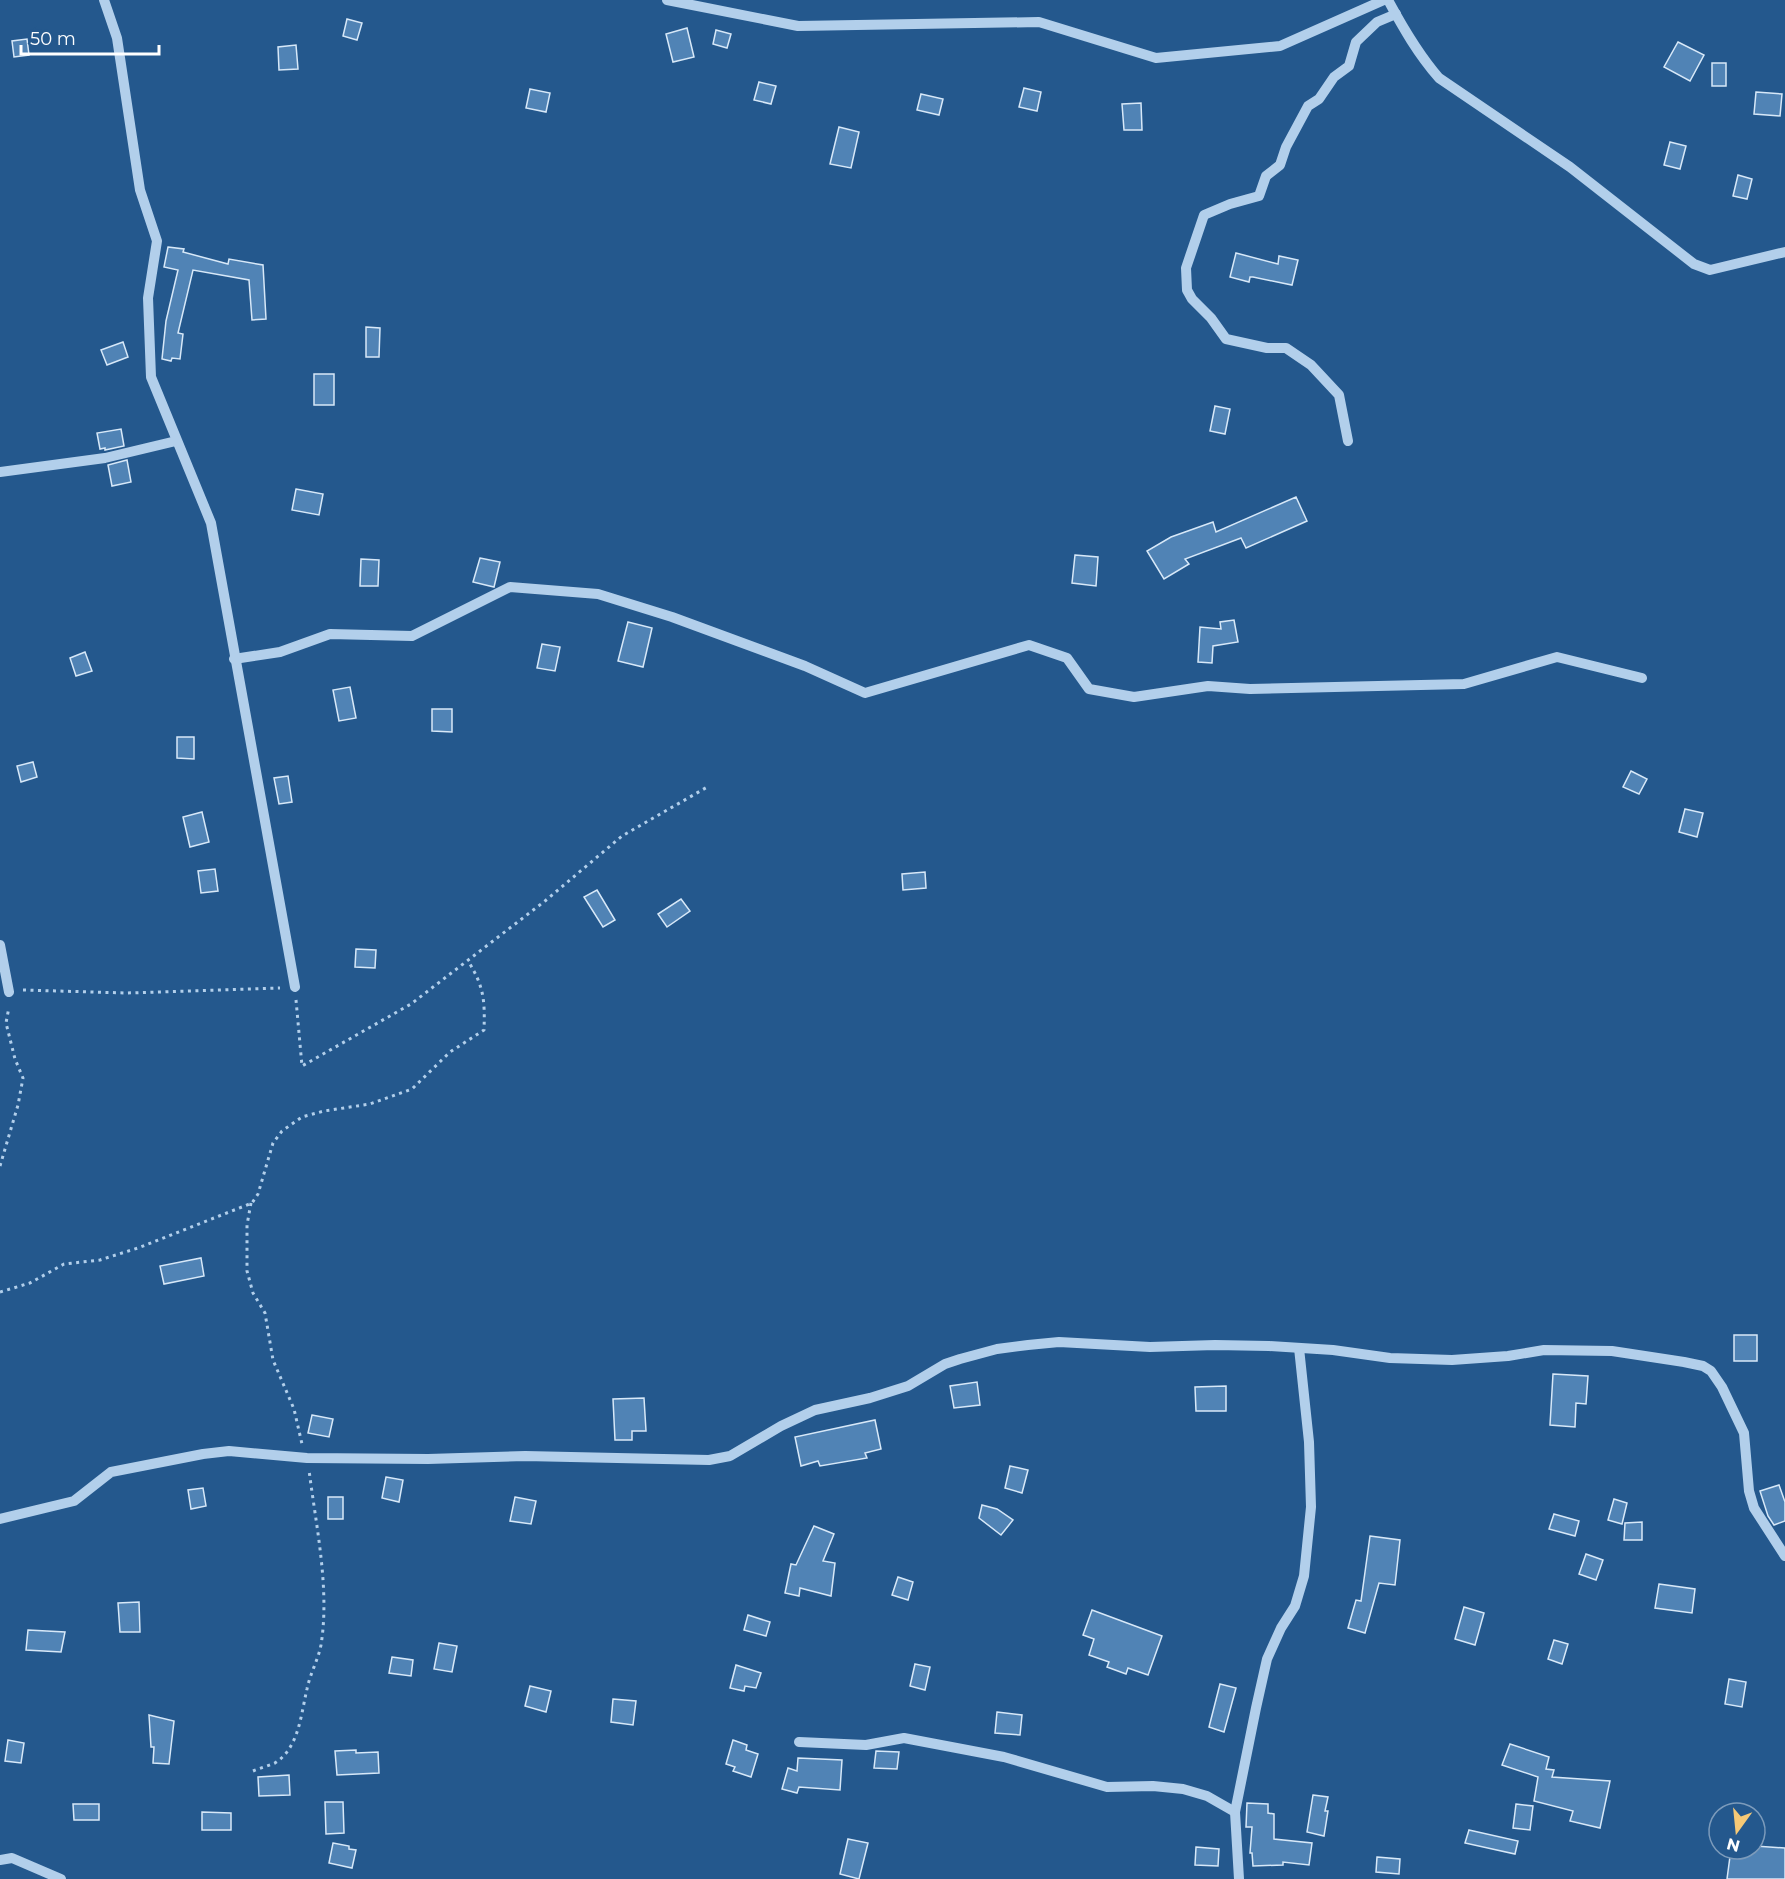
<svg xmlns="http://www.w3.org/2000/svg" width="1785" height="1879" viewBox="0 0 1785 1879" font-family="Montserrat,sans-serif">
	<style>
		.building { fill: #5083b5; stroke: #d7e8f8; stroke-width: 1.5 }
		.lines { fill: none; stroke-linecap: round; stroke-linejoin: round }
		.path { stroke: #b2cfeb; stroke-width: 3; stroke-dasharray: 3 4.5; stroke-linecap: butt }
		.minor { stroke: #b2cfeb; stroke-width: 10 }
	</style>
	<rect width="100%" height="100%" fill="#24588d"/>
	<g class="building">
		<path d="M347 19 362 23 357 40 343 36Z"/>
		<path d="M687 28 694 57 673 62 666 34Z"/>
		<path d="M716 30 731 34 727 48 713 44Z"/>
		<path d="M27 39 29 55 14 57 12 41Z"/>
		<path d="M1678 42 1704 55 1690 81 1664 67Z"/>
		<path d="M296 45 298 69 279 70 278 47Z"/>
		<rect x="1712" y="63" width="14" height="23"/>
		<path d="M759 82 776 86 771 104 754 100Z"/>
		<path d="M1024 88 1041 92 1037 111 1019 107Z"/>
		<path d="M530 89 550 93 546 112 526 108Z"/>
		<path d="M1756 92 1782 94 1780 116 1754 114Z"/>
		<path d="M921 94 943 99 939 115 917 110Z"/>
		<path d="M1141 103 1142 130H1124L1122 104Z"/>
		<path d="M839 127 859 132 851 168 830 164Z"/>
		<path d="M1670 142 1686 146 1680 169 1664 165Z"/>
		<path d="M1738 175 1752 179 1747 199 1733 196Z"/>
		<path d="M168 247 184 249 183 252 228 264 229 259 263 265 266 319 252 320 249 280 193 270 178 333 183 334 180 359 172 358 171 361 162 359 166 321 178 270 164 267Z"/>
		<path d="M1236 253 1278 264 1279 256 1298 260 1292 285 1253 277H1250L1249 282 1230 277Z"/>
		<path d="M366 327 380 328 379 357H366Z"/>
		<path d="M123 342 128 357 107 365 101 350Z"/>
		<rect x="314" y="374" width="20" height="31"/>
		<path d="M1215 406 1230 409 1225 434 1210 431Z"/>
		<path d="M121 429 124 446 105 450V448L100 449 97 433Z"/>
		<path d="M127 460 131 482 112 486 108 465Z"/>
		<path d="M296 489 323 494 319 515 292 510Z"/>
		<path d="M1296 497 1307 521 1246 548 1241 538 1185 559 1189 564 1164 579 1147 551 1171 537 1213 522 1216 532Z"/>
		<path d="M1075 555 1098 557 1096 586 1072 583Z"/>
		<path d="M480 558 500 562 494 587 473 582Z"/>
		<path d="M361 559 379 560 378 586H360Z"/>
		<path d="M1234 620 1238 642 1213 646 1212 663 1198 662 1200 627 1221 629 1220 622Z"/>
		<path d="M628 622 652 628 643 667 618 661Z"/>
		<path d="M542 644 560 647 555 671 537 668Z"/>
		<path d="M85 652 92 671 76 676 70 658Z"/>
		<path d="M350 687 356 718 339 721 333 690Z"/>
		<path d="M432 709H452V732L432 731Z"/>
		<path d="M177 737H194V759L177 758Z"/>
		<path d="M33 762 37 777 21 782 17 766Z"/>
		<path d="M1631 771 1647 779 1639 794 1623 787Z"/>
		<path d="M288 776 292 802 279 804 274 778Z"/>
		<path d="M1685 809 1703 813 1697 837 1679 832Z"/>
		<path d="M202 812 209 842 190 847 183 817Z"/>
		<path d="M215 869 218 891 201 893 198 871Z"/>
		<path d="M925 872 926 888 903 890 902 874Z"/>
		<path d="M597 890 615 920 603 927 584 897Z"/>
		<path d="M681 899 690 911 667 927 658 914Z"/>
		<path d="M356 949 376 950 375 968 355 967Z"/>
		<path d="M201 1258 204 1276 164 1284 160 1266Z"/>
		<rect x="1734" y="1335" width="23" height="26"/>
		<path d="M1553 1374 1588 1376 1586 1404 1576 1403 1575 1427 1550 1425Z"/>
		<path d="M977 1382 980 1405 954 1408 950 1386Z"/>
		<path d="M1226 1386V1411H1196L1195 1387Z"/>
		<path d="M644 1398 646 1431H632V1440H615L613 1399Z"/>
		<path d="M312 1415 333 1419 329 1437 308 1433Z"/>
		<path d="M875 1420 881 1449 865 1453 867 1458 820 1466 818 1461 801 1466 795 1437Z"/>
		<path d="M1010 1466 1028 1470 1022 1493 1005 1488Z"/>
		<path d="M386 1477 403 1480 399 1502 382 1498Z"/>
		<path d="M1779 1485 1785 1502V1521L1774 1525 1768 1516 1760 1491Z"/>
		<path d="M203 1488 206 1506 191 1509 188 1490Z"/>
		<rect x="328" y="1497" width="15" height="22"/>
		<path d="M515 1497 536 1501 531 1524 510 1521Z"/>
		<path d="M1614 1499 1627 1503 1622 1524 1608 1520Z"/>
		<path d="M982 1505 997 1509 1013 1520 1001 1535 979 1518Z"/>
		<path d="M1554 1514 1579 1521 1575 1536 1549 1529Z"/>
		<path d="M1642 1522V1540H1624L1625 1523Z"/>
		<path d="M814 1526 834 1534 823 1561 835 1563 831 1596 800 1588 799 1596 785 1593 791 1564 796 1565Z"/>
		<path d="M1370 1536 1400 1540 1395 1585 1379 1583 1365 1633 1348 1628 1356 1600 1361 1601Z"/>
		<path d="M1586 1554 1603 1560 1596 1580 1579 1574Z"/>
		<path d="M898 1577 913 1582 908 1600 892 1595Z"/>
		<path d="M1659 1584 1695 1589 1692 1613 1655 1608Z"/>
		<path d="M139 1602 140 1632H120L118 1603Z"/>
		<path d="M1464 1607 1484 1613 1475 1645 1455 1639Z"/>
		<path d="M1092 1610 1162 1636 1148 1675 1128 1668 1126 1674 1107 1667 1109 1662 1089 1655 1094 1639 1083 1635Z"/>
		<path d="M748 1615 770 1622 766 1636 744 1630Z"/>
		<path d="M28 1630 65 1632 61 1652 26 1650Z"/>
		<path d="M1554 1640 1568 1644 1562 1664 1548 1659Z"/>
		<path d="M439 1643 457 1646 452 1672 434 1669Z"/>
		<path d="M392 1657 413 1660 411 1676 389 1673Z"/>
		<path d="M915 1664 930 1667 925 1690 910 1686Z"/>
		<path d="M736 1665 761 1673 756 1688 745 1686 744 1691 730 1688Z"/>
		<path d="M1729 1679 1746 1682 1742 1707 1725 1704Z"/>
		<path d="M1220 1684 1236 1688 1224 1732 1209 1727Z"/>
		<path d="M530 1686 551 1691 546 1712 525 1706Z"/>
		<path d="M613 1699 636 1701 633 1725 611 1722Z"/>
		<path d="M997 1712 1022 1715 1020 1735 995 1733Z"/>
		<path d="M149 1715 174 1721 169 1764 153 1763 154 1747H151Z"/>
		<path d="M8 1740 24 1743 21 1763 5 1761Z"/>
		<path d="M733 1740 747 1745 746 1750 758 1754 751 1777 733 1771 735 1767 726 1764Z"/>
		<path d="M1510 1744 1549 1757 1546 1769 1554 1770 1552 1777 1610 1781 1600 1828 1570 1821 1573 1811 1534 1801 1538 1777 1502 1765Z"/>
		<path d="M356 1750V1753L378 1752 379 1773 337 1775 335 1751Z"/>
		<path d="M876 1751 899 1752 897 1769 874 1768Z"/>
		<path d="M798 1758 842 1760 840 1790 799 1787 797 1793 782 1789 788 1768 797 1771Z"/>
		<path d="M289 1775 290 1795 259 1796 258 1777Z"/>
		<path d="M1313 1795 1328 1797 1325 1811H1328L1324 1836 1307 1832Z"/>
		<path d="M325 1802H343L344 1833 326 1834Z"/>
		<path d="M1247 1803 1268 1804V1813L1274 1814V1839L1312 1843 1309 1865 1283 1862V1865L1253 1866 1252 1853H1250L1252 1827H1246Z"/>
		<path d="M73 1804H99V1820H74Z"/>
		<path d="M1516 1804 1533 1806 1530 1830 1513 1828Z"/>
		<path d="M202 1812 231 1813V1830H202Z"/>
		<path d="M1469 1830 1518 1841 1515 1854 1465 1843Z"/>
		<path d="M848 1839 868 1843 859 1879 840 1874Z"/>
		<path d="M333 1843 349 1846V1849L356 1850 352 1868 329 1863Z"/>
		<path d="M1755 1846 1785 1848V1879H1727L1731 1849H1755Z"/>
		<path d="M1196 1847 1219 1849 1218 1866 1195 1865Z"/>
		<path d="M1377 1857 1400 1859 1399 1874 1376 1872Z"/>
	</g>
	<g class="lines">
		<g class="path">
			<path d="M23 990 127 993 280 988"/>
			<path d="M296 1000 302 1066 411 1004 545 901 622 836 709 786"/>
			<path d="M0 1166 18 1105 23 1078 15 1059 6 1023 9 1007"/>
			<path d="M251 1203 247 1225V1271L253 1293 265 1313 273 1360 294 1409 302 1444"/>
			<path d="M0 1292 30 1283 64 1264 100 1260 138 1248 252 1203 258 1194 273 1143 282 1131 302 1117 324 1111 370 1104 412 1089 450 1052 484 1030C485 1001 484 986 468 961"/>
			<path d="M253 1771C260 1768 268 1766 275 1763 299 1748 301 1714 307 1689 310 1674 318 1660 321 1645 330 1589 316 1526 309 1470"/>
		</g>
		<g class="minor">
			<path d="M104 0 117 38 140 190 157 241 148 298 151 377 211 523 295 987"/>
			<path d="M667 0 798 26 1039 22 1156 58 1280 46 1384 0"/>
			<path d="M1388 0C1403 28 1418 54 1439 78L1570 167 1694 264 1710 270 1785 252"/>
			<path d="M1348 441 1339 395 1311 365 1286 348H1267L1226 339 1211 318 1192 299 1187 290 1186 268 1204 215 1230 204 1259 196 1266 176 1280 165 1286 147 1308 106 1319 99 1334 77 1349 66 1356 42 1377 22 1396 14"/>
			<path d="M0 472 105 458 176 441"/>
			<path d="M234 659 280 652 330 634 412 636 510 587 598 594 672 617 805 666 865 693 1029 645 1067 658 1089 689 1134 697 1208 686 1250 689 1464 684 1557 657 1642 678"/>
			<path d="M0 945 9 992"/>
			<path d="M0 1519 74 1501 111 1472 203 1454 229 1451 307 1458 428 1459 525 1456 709 1460 730 1456 781 1426 815 1410 870 1398 908 1386 945 1364 960 1359 997 1349 1028 1345 1059 1342 1150 1347 1215 1345 1269 1346 1333 1350 1390 1358 1452 1360 1508 1356 1544 1350 1612 1351 1684 1362 1703 1366 1711 1371 1722 1387 1744 1433 1749 1491 1754 1508 1785 1556"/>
			<path d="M799 1742 866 1745 904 1738 1004 1757 1107 1787 1153 1786 1183 1789 1207 1796 1235 1812"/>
			<path d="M0 1860 12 1858 61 1879"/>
			<path d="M1239 1879 1235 1812 1256 1708 1267 1659 1281 1628 1295 1606 1304 1576 1311 1507 1309 1442 1299 1348"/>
		</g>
	</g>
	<g transform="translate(1737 1831) rotate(195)"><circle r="28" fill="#24588d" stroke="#7c9bbb" stroke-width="1.5"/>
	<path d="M0-4.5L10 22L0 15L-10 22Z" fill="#f6c976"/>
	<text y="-9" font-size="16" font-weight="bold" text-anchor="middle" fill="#ffffff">N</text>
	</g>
	<path d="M21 45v9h138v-9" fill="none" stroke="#ffffff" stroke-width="3"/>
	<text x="30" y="45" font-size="18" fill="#ffffff" stroke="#24588d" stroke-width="4.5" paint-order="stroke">50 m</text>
</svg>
